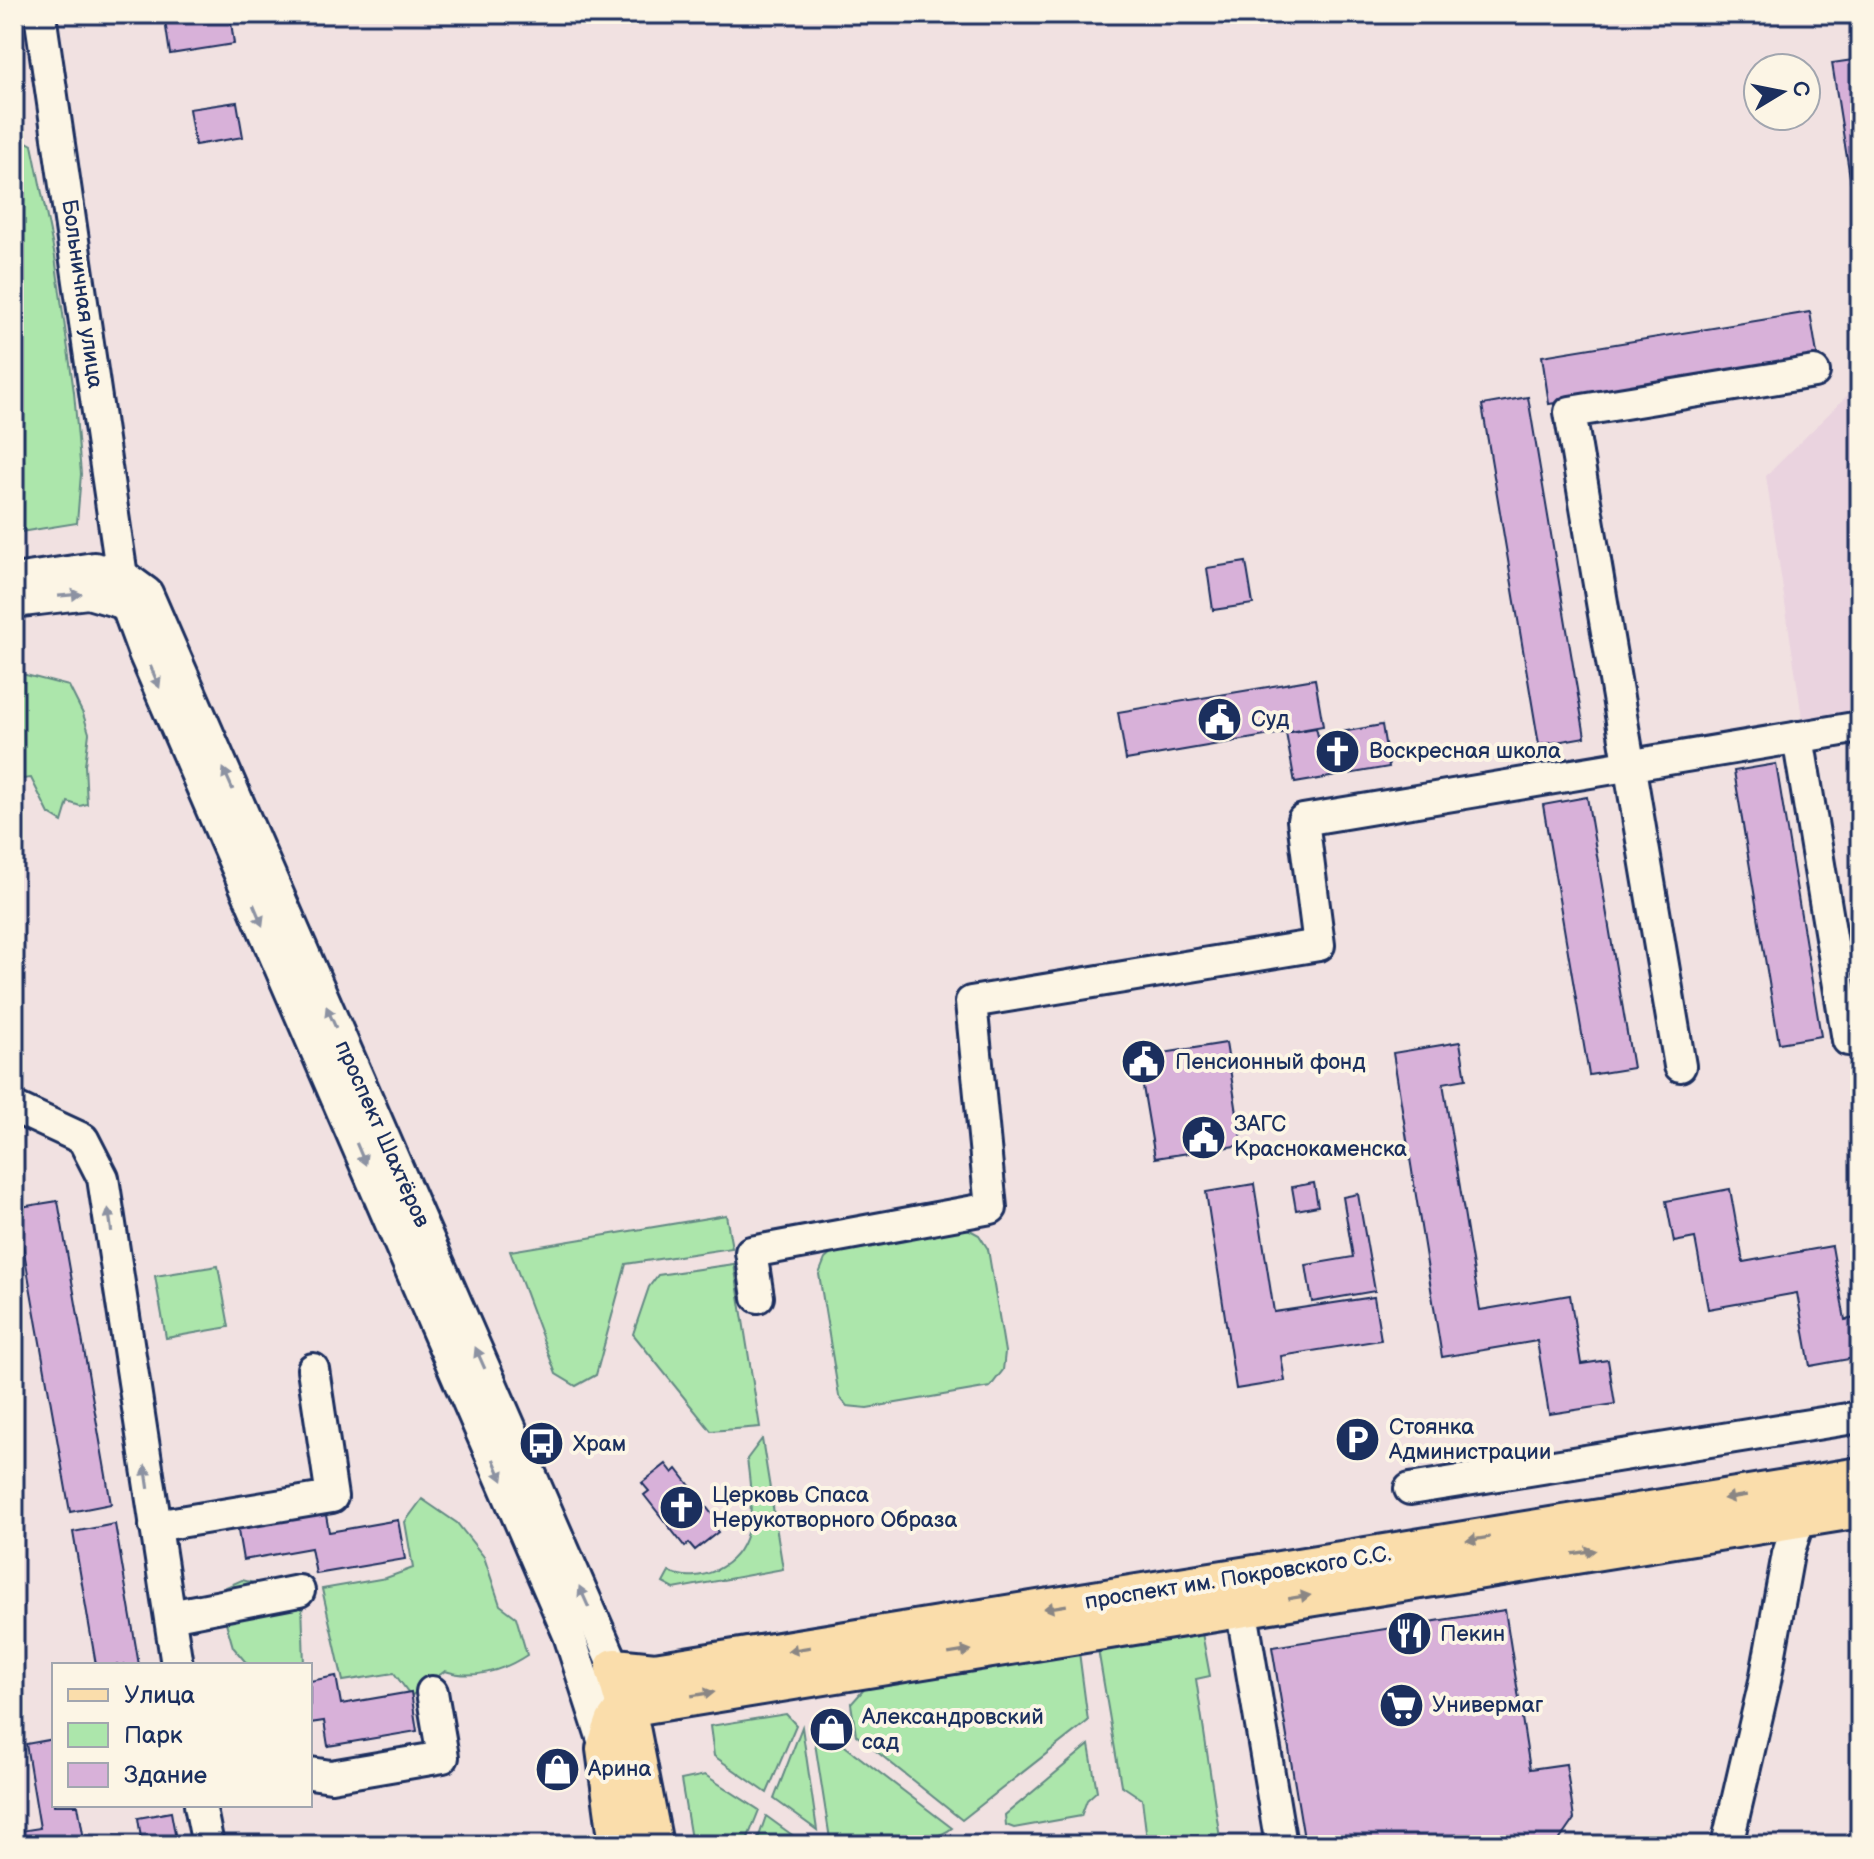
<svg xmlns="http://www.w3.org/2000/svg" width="1874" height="1859" viewBox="0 0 1874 1859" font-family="'Balsamiq Sans',sans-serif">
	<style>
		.built { fill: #ead3df }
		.green { fill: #ace6ab; stroke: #648a84; stroke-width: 2 }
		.building { fill: #d8b1d9; stroke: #1b2f5e; stroke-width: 2 }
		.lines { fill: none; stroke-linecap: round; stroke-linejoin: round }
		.minor-casing { stroke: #1b2f5e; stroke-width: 36 }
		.major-casing { stroke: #1b2f5e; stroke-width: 44 }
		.minor { stroke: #fcf5e5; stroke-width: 30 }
		.major { stroke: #faddab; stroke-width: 38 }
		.oneway { fill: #8c92a2 }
		.oneway2 { fill: #8a8684 }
		.labels { text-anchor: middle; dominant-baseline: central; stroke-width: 8; stroke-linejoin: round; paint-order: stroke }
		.street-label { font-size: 22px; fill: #1b2f5e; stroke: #fcf5e5 }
		.poi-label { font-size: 22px; fill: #1b2f5e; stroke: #fcf5e5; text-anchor: start }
	</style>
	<rect width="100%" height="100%" fill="#f1e1e1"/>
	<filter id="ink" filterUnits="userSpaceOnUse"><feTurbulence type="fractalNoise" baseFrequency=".0125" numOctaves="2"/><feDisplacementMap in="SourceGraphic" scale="16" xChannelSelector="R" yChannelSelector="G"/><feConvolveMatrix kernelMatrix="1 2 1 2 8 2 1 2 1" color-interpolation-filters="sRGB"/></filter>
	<g filter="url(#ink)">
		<path class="built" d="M1860 383V714L1803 724 1766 476Z"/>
		<g class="green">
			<path d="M14 135 32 145 55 257 74 392 81 474 77 523 14 533Z"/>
			<path d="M14 672 69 686 83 714 89 733 85 765 87 804 80 806 68 802 62 822 49 814 31 778 14 780Z"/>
			<path d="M726 1215 732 1248 626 1264 596 1375 576 1386 556 1374 510 1251Z"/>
			<path d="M968 1229 979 1235 988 1249 1005 1352 1003 1370 990 1387 867 1408 847 1406 839 1396 819 1274 825 1259 838 1248Z"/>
			<path d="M734 1264 760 1427 711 1431 633 1334 649 1287 658 1275Z"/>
			<path d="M218 1266 229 1327 166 1338 155 1276Z"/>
			<path d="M762 1439 783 1569 674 1589 663 1583 669 1572C700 1585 738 1567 747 1533 754 1510 750 1482 747 1459Z"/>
			<path d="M422 1499 457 1523 484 1557 500 1605 516 1617 527 1655C503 1671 473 1680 445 1671L411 1696 394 1673 343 1681 322 1589 386 1578 413 1568 405 1522Z"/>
			<path d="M242 1580 282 1590 302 1602 304 1665H248L233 1647 217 1591Z"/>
			<path d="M1202 1633 1210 1676 1196 1679 1221 1845H1142L1147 1840 1142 1799 1121 1785 1098 1649Z"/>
			<path d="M1079 1652 1088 1721 962 1820 856 1735 851 1704 868 1685Z"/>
			<path d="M786 1714 796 1725 767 1793 714 1756 710 1726Z"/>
			<path d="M802 1727 817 1830 774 1799Z"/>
			<path d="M837 1740 952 1828C934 1844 849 1853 830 1839L815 1743Z"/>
			<path d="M1089 1745 1097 1791 1087 1800 1081 1816 1014 1828 1006 1825 1005 1815Z"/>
			<path d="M705 1775 759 1810 745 1845H692L681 1780Z"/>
			<path d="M766 1816 806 1845H756Z"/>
		</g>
		<g class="building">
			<path d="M164 14H230L234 44 170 54Z"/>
			<path d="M1860 59V240L1832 63Z"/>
			<path d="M237 102 243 137 195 145 189 109Z"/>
			<path d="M1810 312 1818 360 1549 404 1542 356Z"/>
			<path d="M1528 397 1585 737 1539 745 1482 405Z"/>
			<path d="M1246 562 1253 604 1213 610 1207 568Z"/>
			<path d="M1315 679 1323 726 1126 760 1118 712Z"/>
			<path d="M1382 725 1389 767 1295 783 1286 733 1316 728 1318 736Z"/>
			<path d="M1776 764 1821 1036 1779 1043 1734 771Z"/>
			<path d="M1587 797 1633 1068 1589 1075 1543 805Z"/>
			<path d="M1460 1042 1466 1079 1443 1083 1480 1310 1570 1295 1581 1364 1608 1360 1615 1404 1549 1414 1537 1341 1442 1357 1393 1053Z"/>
			<path d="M1226 1043 1242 1145 1155 1158 1138 1057Z"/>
			<path d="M1314 1183 1318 1206 1296 1210 1292 1187Z"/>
			<path d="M1254 1184 1274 1312 1374 1297 1381 1340 1281 1356 1285 1381 1236 1389 1206 1192Z"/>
			<path d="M1730 1189 1743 1262 1832 1246 1845 1320 1860 1317V1357L1810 1366 1797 1293 1708 1309 1695 1238 1674 1242 1666 1201Z"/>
			<path d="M1358 1194 1375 1291 1312 1302 1306 1265 1353 1257 1343 1197Z"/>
			<path d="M58 1201 111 1504 70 1512 23 1246 14 1247V1208Z"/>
			<path d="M666 1464 673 1473 677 1469 717 1521 713 1525 718 1532 695 1550 689 1543 685 1547 644 1495 649 1491 642 1483Z"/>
			<path d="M324 1504 329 1532 398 1520 405 1559 316 1574 311 1548 243 1560 236 1519Z"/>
			<path d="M115 1524 139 1665H96L73 1532Z"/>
			<path d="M1505 1610 1530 1769 1566 1764 1574 1819 1556 1845H1305L1272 1647Z"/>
			<path d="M336 1676 341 1704 411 1692 417 1731 328 1746 324 1721 310 1723V1681Z"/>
			<path d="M842 1718 845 1736 820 1740 817 1722Z"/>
			<path d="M54 1739V1805H78L85 1845H14V1832L40 1828 26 1744Z"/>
			<path d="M561 1759 563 1777 553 1779 550 1760Z"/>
			<path d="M171 1812 177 1845H142L138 1818Z"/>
		</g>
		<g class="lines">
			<defs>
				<g id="minor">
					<path d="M40 14 126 604 144 653 569 1635 606 1749"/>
					<path d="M14 580 94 568 121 574 147 593 615 1668"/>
					<path d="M14 602 88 593 126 604"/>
					<path d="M1798 737 1848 1040"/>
					<path d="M1680 1066 1570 412 1814 372"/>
					<path d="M14 1107 83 1139 103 1178 177 1665"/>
					<path d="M758 1297 751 1252 991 1208 971 1002 1319 945 1303 820 1860 727"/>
					<path d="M1410 1489 1860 1417"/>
					<path d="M155 1526 332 1497 313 1369"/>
					<path d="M1241 1606 1281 1845"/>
					<path d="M170 1616 299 1591"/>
					<path d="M310 1773 331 1776 443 1757 432 1692"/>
					<path d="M200 1805 208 1845"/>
					<path d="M1727 1845 1765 1681 1788 1554 1805 1501"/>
				</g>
				<g id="major">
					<path d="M626 1707 1860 1508"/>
					<path d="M619 1845 606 1749 615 1723 627 1706"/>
					<path d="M653 1845 626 1707 615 1668 655 1672 1860 1477"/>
				</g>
			</defs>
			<use href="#minor" class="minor-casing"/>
			<use href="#major" class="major-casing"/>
			<use href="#minor" class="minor"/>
			<use href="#major" class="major"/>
		</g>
		<defs><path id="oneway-solid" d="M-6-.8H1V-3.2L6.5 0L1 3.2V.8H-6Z" transform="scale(2)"/></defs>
		<g class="oneway">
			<use href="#oneway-solid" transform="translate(70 595) rotate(-5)"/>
			<use href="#oneway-solid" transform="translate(155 677) rotate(67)"/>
			<use href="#oneway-solid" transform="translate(228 779) rotate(-114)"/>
			<use href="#oneway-solid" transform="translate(258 915) rotate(67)"/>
			<use href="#oneway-solid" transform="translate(331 1017) rotate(-114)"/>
			<use href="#oneway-solid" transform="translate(361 1154) rotate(67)"/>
			<use href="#oneway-solid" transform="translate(110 1220) rotate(-98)"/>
			<use href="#oneway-solid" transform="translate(480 1358) rotate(-114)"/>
			<use href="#oneway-solid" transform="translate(498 1470) rotate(67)"/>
			<use href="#oneway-solid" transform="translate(147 1477) rotate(-98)"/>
			<use href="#oneway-solid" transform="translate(584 1597) rotate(-114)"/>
		</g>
		<g class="oneway2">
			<use href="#oneway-solid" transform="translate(1735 1497) rotate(171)"/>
			<use href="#oneway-solid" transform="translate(1478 1539) rotate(171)"/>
			<use href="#oneway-solid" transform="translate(1584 1552) rotate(-9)"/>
			<use href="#oneway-solid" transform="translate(1299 1597) rotate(-9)"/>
			<use href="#oneway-solid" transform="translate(1055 1607) rotate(171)"/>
			<use href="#oneway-solid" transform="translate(799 1649) rotate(171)"/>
			<use href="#oneway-solid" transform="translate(960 1652) rotate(-9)"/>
			<use href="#oneway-solid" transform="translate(703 1694) rotate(-9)"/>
		</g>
	</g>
	<defs>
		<symbol id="civic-disc" viewBox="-11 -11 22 22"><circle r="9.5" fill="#1b2f5e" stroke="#fcf5e5"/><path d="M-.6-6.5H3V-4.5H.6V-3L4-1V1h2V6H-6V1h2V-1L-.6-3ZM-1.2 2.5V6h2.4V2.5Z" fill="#fff"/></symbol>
		<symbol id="church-disc" viewBox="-11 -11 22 22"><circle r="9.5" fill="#1b2f5e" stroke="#fcf5e5"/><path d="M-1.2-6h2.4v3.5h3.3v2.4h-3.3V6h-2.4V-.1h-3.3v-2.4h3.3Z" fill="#fff"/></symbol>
		<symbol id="parking-disc" viewBox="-11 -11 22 22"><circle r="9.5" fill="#1b2f5e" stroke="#fcf5e5"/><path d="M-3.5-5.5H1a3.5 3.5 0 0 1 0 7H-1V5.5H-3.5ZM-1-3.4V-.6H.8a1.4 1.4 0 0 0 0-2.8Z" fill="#fff"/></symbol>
		<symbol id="bus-disc" viewBox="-11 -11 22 22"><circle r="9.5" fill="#1b2f5e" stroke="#fcf5e5"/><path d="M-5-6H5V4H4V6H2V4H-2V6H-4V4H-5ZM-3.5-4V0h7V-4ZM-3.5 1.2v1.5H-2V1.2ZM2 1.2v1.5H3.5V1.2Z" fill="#fff"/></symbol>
		<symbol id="restaurant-disc" viewBox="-11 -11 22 22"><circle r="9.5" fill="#1b2f5e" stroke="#fcf5e5"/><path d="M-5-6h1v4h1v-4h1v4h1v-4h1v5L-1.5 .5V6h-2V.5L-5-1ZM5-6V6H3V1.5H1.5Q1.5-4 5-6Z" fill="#fff"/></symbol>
		<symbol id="supermarket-disc" viewBox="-11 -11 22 22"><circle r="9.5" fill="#1b2f5e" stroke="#fcf5e5"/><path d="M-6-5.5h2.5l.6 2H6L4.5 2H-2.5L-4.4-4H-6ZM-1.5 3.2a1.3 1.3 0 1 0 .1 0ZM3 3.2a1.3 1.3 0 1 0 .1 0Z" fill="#fff"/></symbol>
		<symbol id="shop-disc" viewBox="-11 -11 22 22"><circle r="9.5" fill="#1b2f5e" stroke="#fcf5e5"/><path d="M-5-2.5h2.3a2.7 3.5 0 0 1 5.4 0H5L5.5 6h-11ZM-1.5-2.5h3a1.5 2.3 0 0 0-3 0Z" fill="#fff"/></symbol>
	</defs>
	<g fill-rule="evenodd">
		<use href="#civic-disc" x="1194" y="694" width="51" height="51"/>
		<use href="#church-disc" x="1312" y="726" width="51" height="51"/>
		<use href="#civic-disc" x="1118" y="1036" width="51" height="51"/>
		<use href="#civic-disc" x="1178" y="1112" width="51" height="51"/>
		<use href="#parking-disc" x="1332" y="1414" width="51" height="51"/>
		<use href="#bus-disc" x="516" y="1418" width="51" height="51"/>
		<use href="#church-disc" x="656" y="1482" width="51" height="51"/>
		<use href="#restaurant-disc" x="1384" y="1608" width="51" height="51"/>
		<use href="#supermarket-disc" x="1376" y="1680" width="51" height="51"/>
		<use href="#shop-disc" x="806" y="1704" width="51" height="51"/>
		<use href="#shop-disc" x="532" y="1744" width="51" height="51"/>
	</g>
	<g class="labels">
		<g class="street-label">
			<text transform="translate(82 294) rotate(82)">Больничная улица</text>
			<text transform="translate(382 1134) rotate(66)">проспект Шахтёров</text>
			<text transform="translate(1238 1578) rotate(-9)">проспект им. Покровского С.С.</text>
		</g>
		<g class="poi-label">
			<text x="1251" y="719">Суд</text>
			<text x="1369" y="751">Воскресная школа</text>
			<text x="1175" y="1062">Пенсионный фонд</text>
			<text x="1234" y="1124">ЗАГС<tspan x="1234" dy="25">Краснокаменска</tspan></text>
			<text x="1389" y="1427">Стоянка<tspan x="1389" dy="25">Администрации</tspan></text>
			<text x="573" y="1444">Храм</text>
			<text x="712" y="1495">Церковь Спаса<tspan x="712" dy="25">Нерукотворного Образа</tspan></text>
			<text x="1440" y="1634">Пекин</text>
			<text x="1432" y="1705">Универмаг</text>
			<text x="862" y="1717">Александровский<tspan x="862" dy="25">сад</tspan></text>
			<text x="588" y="1769">Арина</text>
		</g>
	</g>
	<rect width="1874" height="1859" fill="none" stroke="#fcf5e5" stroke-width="48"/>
	<rect x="24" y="24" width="1826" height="1811" fill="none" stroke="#1b2f5e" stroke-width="3" filter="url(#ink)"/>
	<rect x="52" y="1663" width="260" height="144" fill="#fcf5e5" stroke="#a2a6af" stroke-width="2"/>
	<rect x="68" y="1689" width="40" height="12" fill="#faddab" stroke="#a2a6af" stroke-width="2"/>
	<text x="124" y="1703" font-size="24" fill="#1b2f5e">Улица</text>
	<rect x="68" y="1723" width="40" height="24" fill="#ace6ab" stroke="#a2a6af" stroke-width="2"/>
	<text x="124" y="1743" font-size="24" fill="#1b2f5e">Парк</text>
	<rect x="68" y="1763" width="40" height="24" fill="#d8b1d9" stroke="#a2a6af" stroke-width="2"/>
	<text x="124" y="1783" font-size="24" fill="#1b2f5e">Здание</text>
	<g transform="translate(1782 92) rotate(80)"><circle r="38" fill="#fcf5e5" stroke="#a2a6af" stroke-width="2"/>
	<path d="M0-6L14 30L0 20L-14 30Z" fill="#1b2f5e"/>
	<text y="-12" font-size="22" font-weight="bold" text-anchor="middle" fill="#1b2f5e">С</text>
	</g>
</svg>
